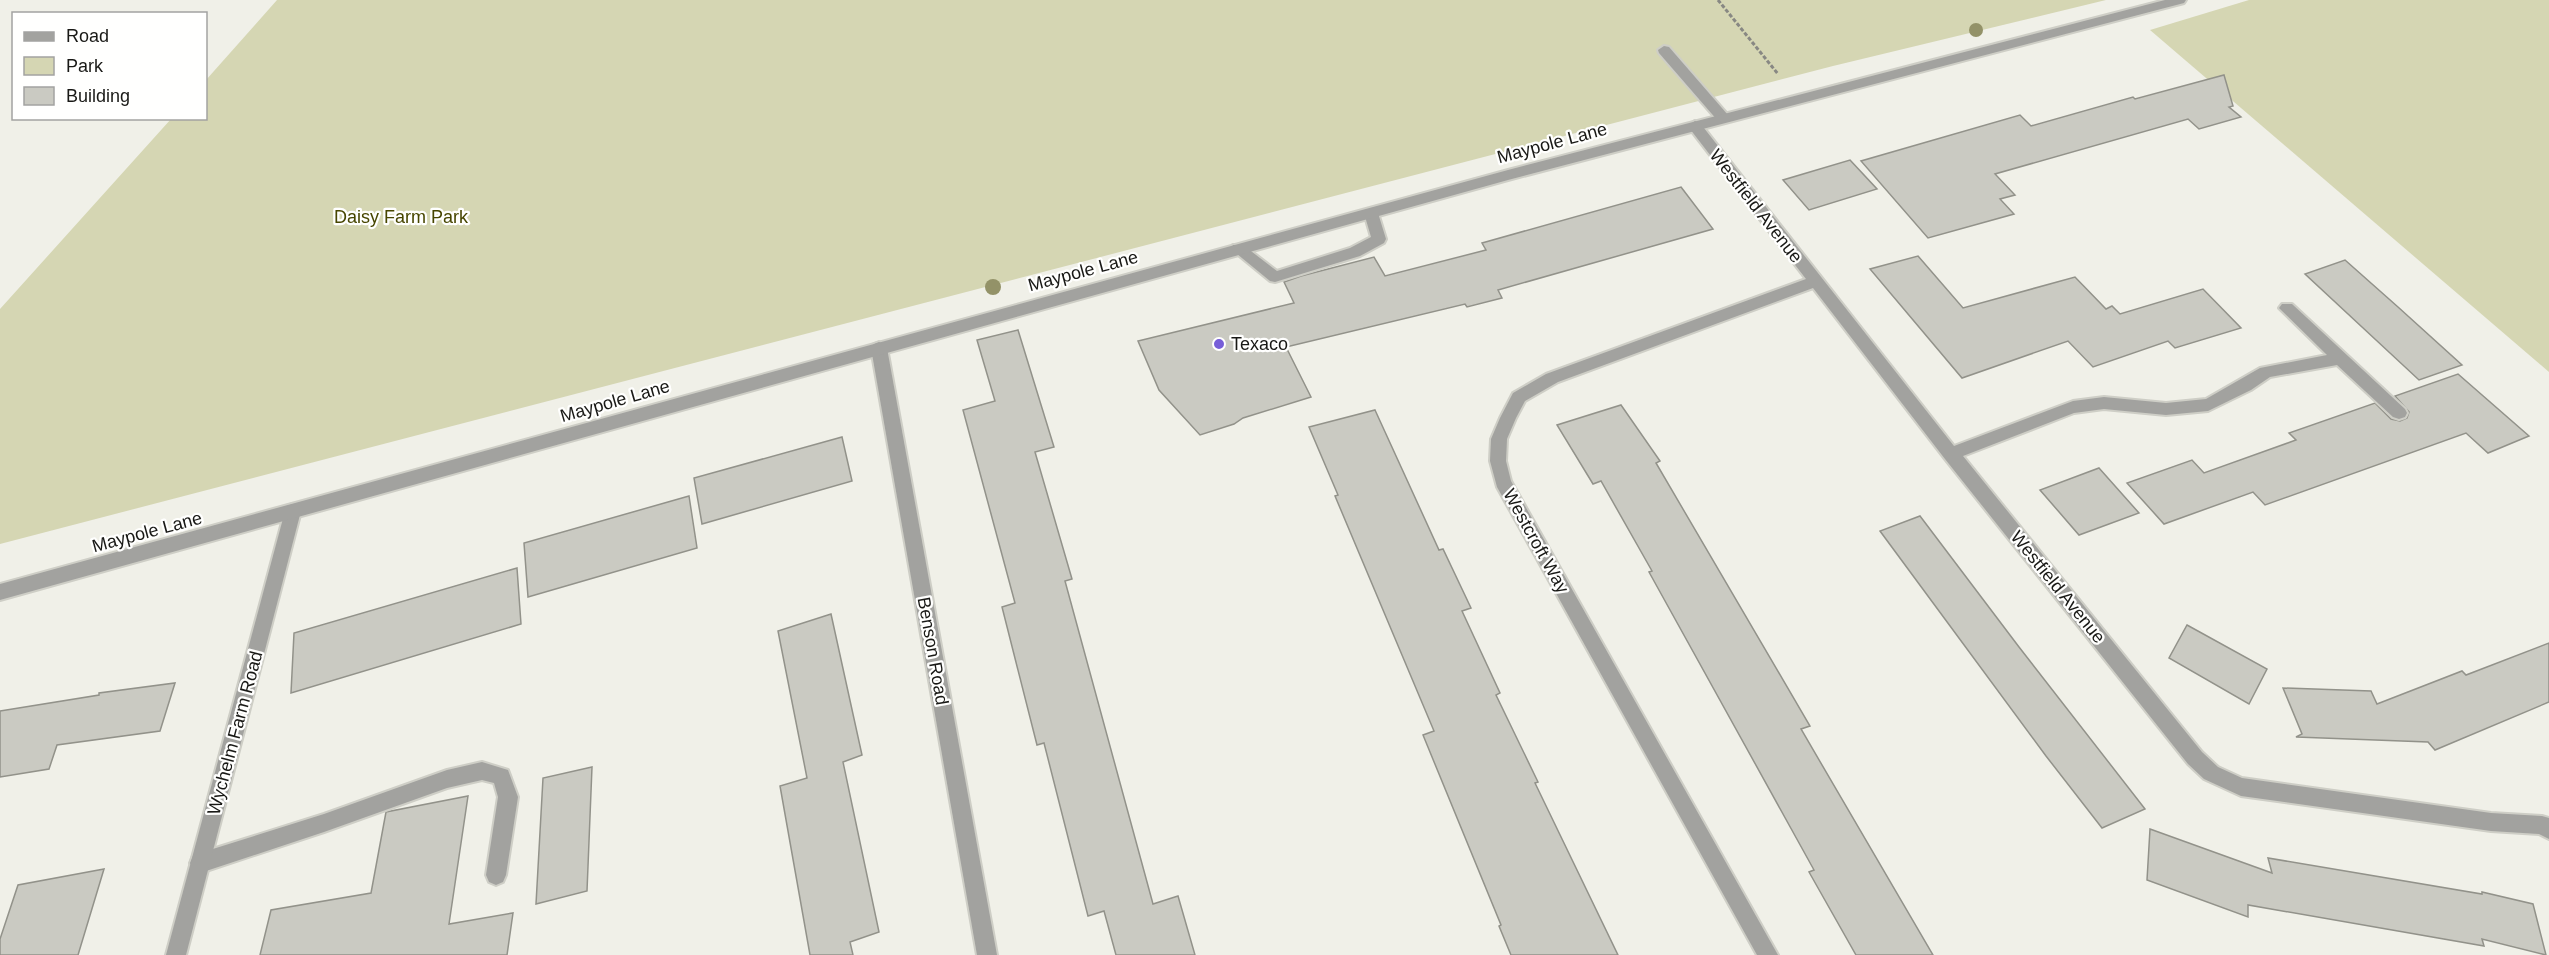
<svg xmlns="http://www.w3.org/2000/svg" width="2549" height="955" viewBox="0 0 2549 955" font-family="Helvetica,sans-serif">
	<style>
		.green { fill: #d5d6b3 }
		.building { fill: #cacac2; stroke: #92928a; stroke-width: 1.5 }
		.lines { fill: none; stroke-linecap: round; stroke-linejoin: round }
		.service-casing { stroke: #cecec6; stroke-width: 4 }
		.minor-casing { stroke: #cecec6; stroke-width: 4 }
		.tertiary-casing { stroke: #cecec6; stroke-width: 4 }
		.path { stroke: #888883; stroke-width: 3; stroke-dasharray: 4 2; stroke-linecap: butt }
		.service { fill: #a2a29f; fill-rule: evenodd }
		.minor { fill: #a2a29f; fill-rule: evenodd }
		.tertiary { fill: #a2a29f; fill-rule: evenodd }
		.tree { fill: #939268 }
		.poi-dot { fill: #775ed8; stroke: #fffffe; stroke-width: 2 }
		.labels { text-anchor: middle; dominant-baseline: central; stroke-width: 4.5; stroke-linejoin: round; paint-order: stroke }
		.street-label { font-size: 18px; fill: #191916; stroke: #fffffe }
		.park-label { font-size: 18px; fill: #474600; stroke: #fffffe }
		.poi-label { font-size: 18px; fill: #191916; stroke: #fffffe; text-anchor: start }
	</style>
	<rect width="100%" height="100%" fill="#f0f0e8"/>
	<g class="green">
		<path d="M277 0H2106L1833 66 0 544V309L171 119 206 118V80Z"/>
		<path d="M2249 0H2549V372L2150 30Z"/>
	</g>
	<g class="building">
		<path d="M2224 75 2233 106 2229 107 2241 117 2199 129 2188 119 1995 174 2015 195 2000 199 2014 214 1928 238 1861 161 2020 115 2031 126 2133 97 2135 99Z"/>
		<path d="M1850 160 1877 189 1809 210 1783 180Z"/>
		<path d="M1681 187 1713 229 1498 290 1502 298 1467 307 1465 304 1286 347 1311 397 1243 418 1234 424 1200 435 1159 390 1138 341 1294 303 1284 282 1301 276 1374 257 1385 276 1486 250 1482 243Z"/>
		<path d="M1918 256 1963 308 2075 277 2106 309 2112 306 2120 314 2203 289 2241 328 2175 348 2168 341 2093 367 2068 341 1962 378 1870 269Z"/>
		<path d="M2345 260 2398 307 2462 365 2419 380 2305 274Z"/>
		<path d="M1018 330 1054 447 1035 452 1072 579 1065 581 1153 904 1178 896 1195 955H1116L1104 911 1088 916 1044 743 1037 745 1002 607 1015 603 963 410 995 401 977 340Z"/>
		<path d="M2458 374 2529 436 2488 453 2466 433 2265 505 2253 492 2164 524 2127 483 2192 460 2204 473 2296 440 2289 433 2375 403 2391 419 2400 421 2407 418 2409 412 2395 396Z"/>
		<path d="M1621 405 1660 461 1656 463 1810 726 1801 729 1933 955H1856L1809 872 1814 870 1649 572 1652 571 1601 481 1593 484 1557 425Z"/>
		<path d="M1375 410 1439 550 1443 549 1471 608 1462 611 1500 693 1496 695 1538 782 1535 783 1618 955H1511L1499 926 1501 925 1423 735 1434 731 1335 496 1338 495 1309 427Z"/>
		<path d="M842 437 852 481 702 524 694 478Z"/>
		<path d="M2099 468 2139 513 2079 535 2040 490Z"/>
		<path d="M689 496 697 548 528 597 524 543Z"/>
		<path d="M1920 516 2019 647 2145 809 2102 828 2046 756 1880 531Z"/>
		<path d="M517 568 521 624 291 693 294 633Z"/>
		<path d="M831 614 862 755 843 762 879 932 850 942 853 955H810L780 786 807 778 778 631Z"/>
		<path d="M2187 625 2267 669 2249 704 2169 658Z"/>
		<path d="M2549 643V702L2435 750 2428 742 2296 737 2302 734 2283 688 2371 691 2377 704 2462 671 2466 675Z"/>
		<path d="M175 683 160 731 57 745 49 769 0 777V711L99 695V693Z"/>
		<path d="M592 767 587 891 536 904 543 778Z"/>
		<path d="M468 796 449 924 513 913 507 955H260L271 910 371 893 386 812Z"/>
		<path d="M2150 829 2272 873 2268 858 2482 894V892L2533 904 2546 955 2482 939 2484 946 2248 905V917L2147 880Z"/>
		<path d="M104 869 78 955H0V939L18 885Z"/>
	</g>
	<g class="lines">
		<defs>
			<g id="service">
				<path d="M1664 46 1669 47 1728 115 1730 118 1728 121H1718L1659 53 1658 50Z"/>
				<path d="M1371 208 1378 213 1386 239 1384 243 1360 256 1275 282 1270 281 1231 249 1233 245H1243L1277 271 1350 248 1371 237 1364 213Z"/>
				<path d="M482 762 508 770 518 797 506 875 503 882 496 885 489 882 486 875 498 797 494 783 482 780 447 788 324 832 200 873 193 870 190 863 193 856 200 853 324 814 447 770Z"/>
			</g>
			<g id="minor">
				<path d="M1695 121 1700 123 1954 446 2073 401 2104 397 2166 403 2206 399 2260 368 2327 355 2279 308 2282 304H2292L2405 409 2407 413 2405 417 2399 419 2393 417 2337 365 2270 377 2251 390 2208 411 2166 415 2104 409 2074 413 1963 456 2202 752 2218 767 2242 778 2491 813 2542 816 2549 818V839L2539 834 2491 831 2241 796 2204 779 2188 764 1945 459 1813 288 1558 382 1525 401 1516 418 1507 439 1506 461 1511 481 1778 955H1757L1497 487 1490 461 1491 439 1500 418 1513 393 1546 374 1806 279 1690 129 1688 126Z"/>
				<path d="M879 342 884 344 887 348 997 955H977L871 348 874 344Z"/>
				<path d="M293 504 299 506 301 511 186 955H166L285 511 287 506Z"/>
			</g>
			<path id="tertiary" d="M2165 0H2186L2184 3 1508 180 0 600V584L1508 170Z"/>
		</defs>
		<use href="#service" class="service-casing"/>
		<use href="#minor" class="minor-casing"/>
		<use href="#tertiary" class="tertiary-casing"/>
		<path class="path" d="M1718 0 1778 74"/>
		<use href="#service" class="service"/>
		<use href="#minor" class="minor"/>
		<use href="#tertiary" class="tertiary"/>
	</g>
	<g class="tree">
		<circle cx="1976" cy="30" r="7"/>
		<circle cx="993" cy="287" r="8"/>
	</g>
	<circle class="poi-dot" cx="1219" cy="344" r="6"/>
	<g class="labels">
		<g class="street-label">
			<text transform="translate(1552 143) rotate(-15)">Maypole Lane</text>
			<text transform="translate(1756 206) rotate(52)">Westfield Avenue</text>
			<text transform="translate(1083 271) rotate(-15)">Maypole Lane</text>
			<text transform="translate(615 401) rotate(-16)">Maypole Lane</text>
			<text transform="translate(147 532) rotate(-15)">Maypole Lane</text>
			<text transform="translate(1536 541) rotate(61)">Westcroft Way</text>
			<text transform="translate(2058 587) rotate(51)">Westfield Avenue</text>
			<text transform="translate(933 651) rotate(80)">Benson Road</text>
			<text transform="translate(235 733) rotate(-75)">Wychelm Farm Road</text>
		</g>
		<g class="park-label">
			<text x="401" y="217">Daisy Farm Park</text>
		</g>
		<g class="poi-label">
			<text x="1231" y="344">Texaco</text>
		</g>
	</g>
	<rect x="12" y="12" width="195" height="108" fill="#fffffe" stroke="#a3a3a1" stroke-width="1.5"/>
	<rect x="24" y="32" width="30" height="9" fill="#a2a29f" stroke="#a3a3a1" stroke-width="1.5"/>
	<text x="66" y="42" font-size="18" fill="#191916">Road</text>
	<rect x="24" y="57" width="30" height="18" fill="#d5d6b3" stroke="#a3a3a1" stroke-width="1.5"/>
	<text x="66" y="72" font-size="18" fill="#191916">Park</text>
	<rect x="24" y="87" width="30" height="18" fill="#cacac2" stroke="#a3a3a1" stroke-width="1.5"/>
	<text x="66" y="102" font-size="18" fill="#191916">Building</text>
</svg>
